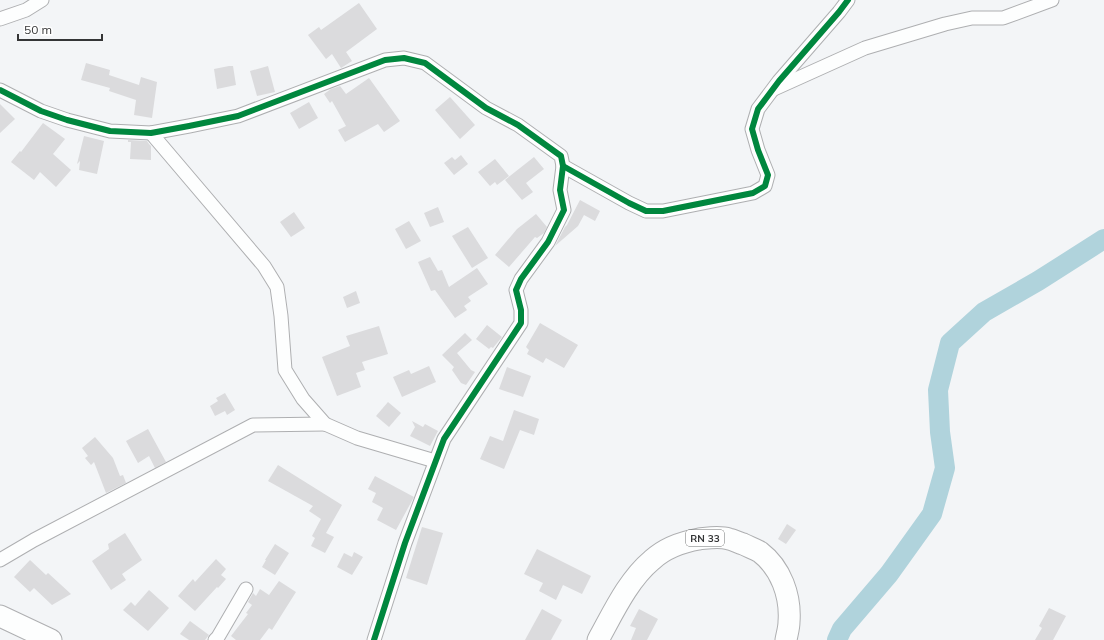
<svg xmlns="http://www.w3.org/2000/svg" width="1104" height="640" viewBox="0 0 1104 640" font-family="Mulish,sans-serif">
	<style>
		.lines { fill: none; stroke-linecap: round; stroke-linejoin: round }
		.river { stroke: #b0d3dc; stroke-width: 20 }
		.building { fill: #dbdbdd }
		.street-casing { stroke: #aeafb1; stroke-width: 15 }
		.primary-casing { stroke: #aeafb1; stroke-width: 23 }
		.street { stroke: #fdfefe; stroke-width: 13 }
		.primary { stroke: #fdfefe; stroke-width: 21 }
		.cycleway-casing { stroke: #fff; stroke-width: 8 }
		.cycleway { stroke: #00873e; stroke-width: 6 }
		.labels { text-anchor: middle; dominant-baseline: central; stroke-width: 3.5; stroke-linejoin: round; paint-order: stroke }
		.shield { fill: #fff; stroke: #717272; stroke-width: 1 }
		.shield-label { font-size: 10px; font-weight: bold; fill: #343536 }
	</style>
	<rect width="100%" height="100%" fill="#f3f5f7"/>
	<g class="lines">
		<path class="river" d="M837 640 842 629 889 574 932 514 945 468 940 432 938 390 950 343 984 312 1038 281 1104 239"/>
	</g>
	<g class="building">
		<path d="M359 3 377 29 346 52 352 61 341 68 332 54 326 59 308 35 319 27 321 30Z"/>
		<path d="M86 63 110 70 109 75 139 85 141 77 157 82 152 118 134 115 136 100 109 91 110 88 81 80Z"/>
		<path d="M229 66H233L236 85 217 89 214 69Z"/>
		<path d="M268 66 275 92 257 96 250 71Z"/>
		<path d="M369 78 400 121 384 132 378 124 345 142 338 130 346 126 332 101 330 103 324 94 331 89 340 86 346 94Z"/>
		<path d="M450 97 475 125 460 139 435 110Z"/>
		<path d="M309 102 318 118 299 129 290 113Z"/>
		<path d="M0 104 15 119 0 133Z"/>
		<path d="M43 123 65 139 53 154 71 170 56 187 40 172 34 180 11 162 20 151 21 152Z"/>
		<path d="M84 136 104 141 97 174 79 170 80 161 77 164Z"/>
		<path d="M128 140 147 141 149 144 151 146V160L130 159 131 142H128Z"/>
		<path d="M461 155 468 164 454 175 444 163 452 157 455 160Z"/>
		<path d="M534 157 544 169 526 183 533 192 522 200 505 180Z"/>
		<path d="M495 159 509 176 497 185 495 182 490 186 478 172Z"/>
		<path d="M580 200 600 211 595 221 584 215 578 226 555 246 565 227 567 225Z"/>
		<path d="M438 207 444 222 430 227 424 213Z"/>
		<path d="M294 212 305 228 291 237 280 222Z"/>
		<path d="M536 214 547 227 544 233 537 238 535 237 509 267 495 255 517 229Z"/>
		<path d="M409 221 421 241 406 249 395 229Z"/>
		<path d="M468 227 488 258 472 268 452 236Z"/>
		<path d="M430 257 438 271 442 270 449 287 477 268 488 284 468 297 471 301 464 306 467 310 455 318 435 290 431 291 418 262Z"/>
		<path d="M356 291 360 303 347 308 343 297Z"/>
		<path d="M540 323 578 345 564 368 546 358 543 363 527 354 529 350 526 347Z"/>
		<path d="M487 325 502 337 493 348 491 347 489 349 476 339Z"/>
		<path d="M379 326 388 354 362 362 365 370 356 373 361 387 337 396 322 357 350 346 346 336Z"/>
		<path d="M465 333 472 340 457 353 471 370 475 372 466 385 461 383 452 370 454 367 442 355Z"/>
		<path d="M429 366 436 382 402 397 393 377 409 370 411 374Z"/>
		<path d="M507 367 531 376 523 397 499 389Z"/>
		<path d="M225 393 235 410 227 415 225 411 215 416 210 406 218 401 216 398Z"/>
		<path d="M388 402 401 413 389 427 376 416Z"/>
		<path d="M514 410 539 419 534 435 520 430 504 469 480 459 490 436 503 441Z"/>
		<path d="M412 421 423 427 425 424 438 431 430 446 410 436 415 427Z"/>
		<path d="M148 429 166 462 155 468 149 456 138 463 126 441Z"/>
		<path d="M95 437 113 458 120 476 123 475 126 483 106 493 94 462 91 465 85 458 88 456 82 448Z"/>
		<path d="M278 465 342 505 326 533 334 537 325 553 311 546 315 538 312 536 321 519 309 511 313 506 268 481Z"/>
		<path d="M375 476 414 497 396 530 377 520 383 508 372 502 376 493 368 489Z"/>
		<path d="M787 524 796 530 786 544 778 539Z"/>
		<path d="M422 527 443 533 427 585 406 578Z"/>
		<path d="M125 533 142 560 122 574 126 580 111 590 92 561 109 549 108 544Z"/>
		<path d="M275 544 289 553 275 575 262 567 266 560H265Z"/>
		<path d="M537 549 591 576 582 594 563 585 556 600 539 591 543 583 524 574Z"/>
		<path d="M354 552 363 557 352 575 337 567 344 553 352 557Z"/>
		<path d="M216 559 226 569 221 575 226 579 218 588 217 587 195 611 178 596 193 579 195 582Z"/>
		<path d="M30 560 46 575 48 573 71 594 52 605 34 588 30 592 14 577Z"/>
		<path d="M279 581 296 592 272 630 269 628 260 640H236L231 636 248 614 246 613 252 605 248 602 253 593 256 596 260 589 269 595Z"/>
		<path d="M149 590 169 608 148 631 123 610 131 602 135 606Z"/>
		<path d="M1049 608 1066 616 1053 640H1035L1042 628 1039 626Z"/>
		<path d="M542 609 562 620 551 640H525Z"/>
		<path d="M639 609 658 619 647 640H631L636 628 630 626Z"/>
		<path d="M190 621 209 635 205 640H189L180 634Z"/>
	</g>
	<g class="lines">
		<defs>
			<g id="street">
				<path d="M0 19 26 10 42 0"/>
				<path d="M774 89 865 48 945 24 972 18H1003L1052 0"/>
				<path d="M0 90 41 111 67 120 110 131 151 133 189 126 238 116 385 60 404 58 425 63 486 108 518 125 561 156 563 166 629 203 646 211H663L753 193 765 186 768 175 758 150 752 129 758 109 779 81 839 12 848 0"/>
				<path d="M151 133 264 266 277 287 281 316 285 370 303 399 325 424 357 438 435 461"/>
				<path d="M0 560 34 540 253 425 325 424"/>
				<path d="M215 640 218 637 246 589"/>
				<path d="M374 640 405 543 444 439 521 323V310L516 290 521 279 548 242 564 210 560 190 563 166"/>
			</g>
			<g id="primary">
				<path d="M0 616 51 640"/>
				<path d="M598 640C613 613 628 580 652 560 665 548 682 542 699 539 709 538 719 536 729 539 734 540 739 543 743 544 749 547 755 549 760 552 781 568 791 596 789 622 789 628 787 634 786 640"/>
			</g>
		</defs>
		<use href="#street" class="street-casing"/>
		<use href="#primary" class="primary-casing"/>
		<use href="#street" class="street"/>
		<use href="#primary" class="primary"/>
		<defs>
			<g id="cycleway">
				<path d="M0 90 41 111 67 120 110 131 151 133 189 126 238 116 385 60 404 58 425 63 486 108 518 125 561 156 563 166 629 203 646 211H663L753 193 765 186 768 175 758 150 752 129 758 109 779 81 839 12 848 0"/>
				<path d="M374 640 405 543 444 439 521 323V310L516 290 521 279 548 242 564 210 560 190 563 166"/>
			</g>
		</defs>
		<use href="#cycleway" class="cycleway-casing"/>
		<use href="#cycleway" class="cycleway"/>
	</g>
	<g class="labels">
		<rect class="shield" x="686" y="530" width="38" height="16" rx="3"/>
		<g class="shield-label">
			<text x="705" y="538">RN 33</text>
		</g>
	</g>
	<path d="M18 34v6h84v-6" fill="none" stroke="#343536" stroke-width="2"/>
	<text x="24" y="34" font-size="12" fill="#343536" stroke="#ffffff" stroke-width="3" paint-order="stroke">50 m</text>
</svg>
